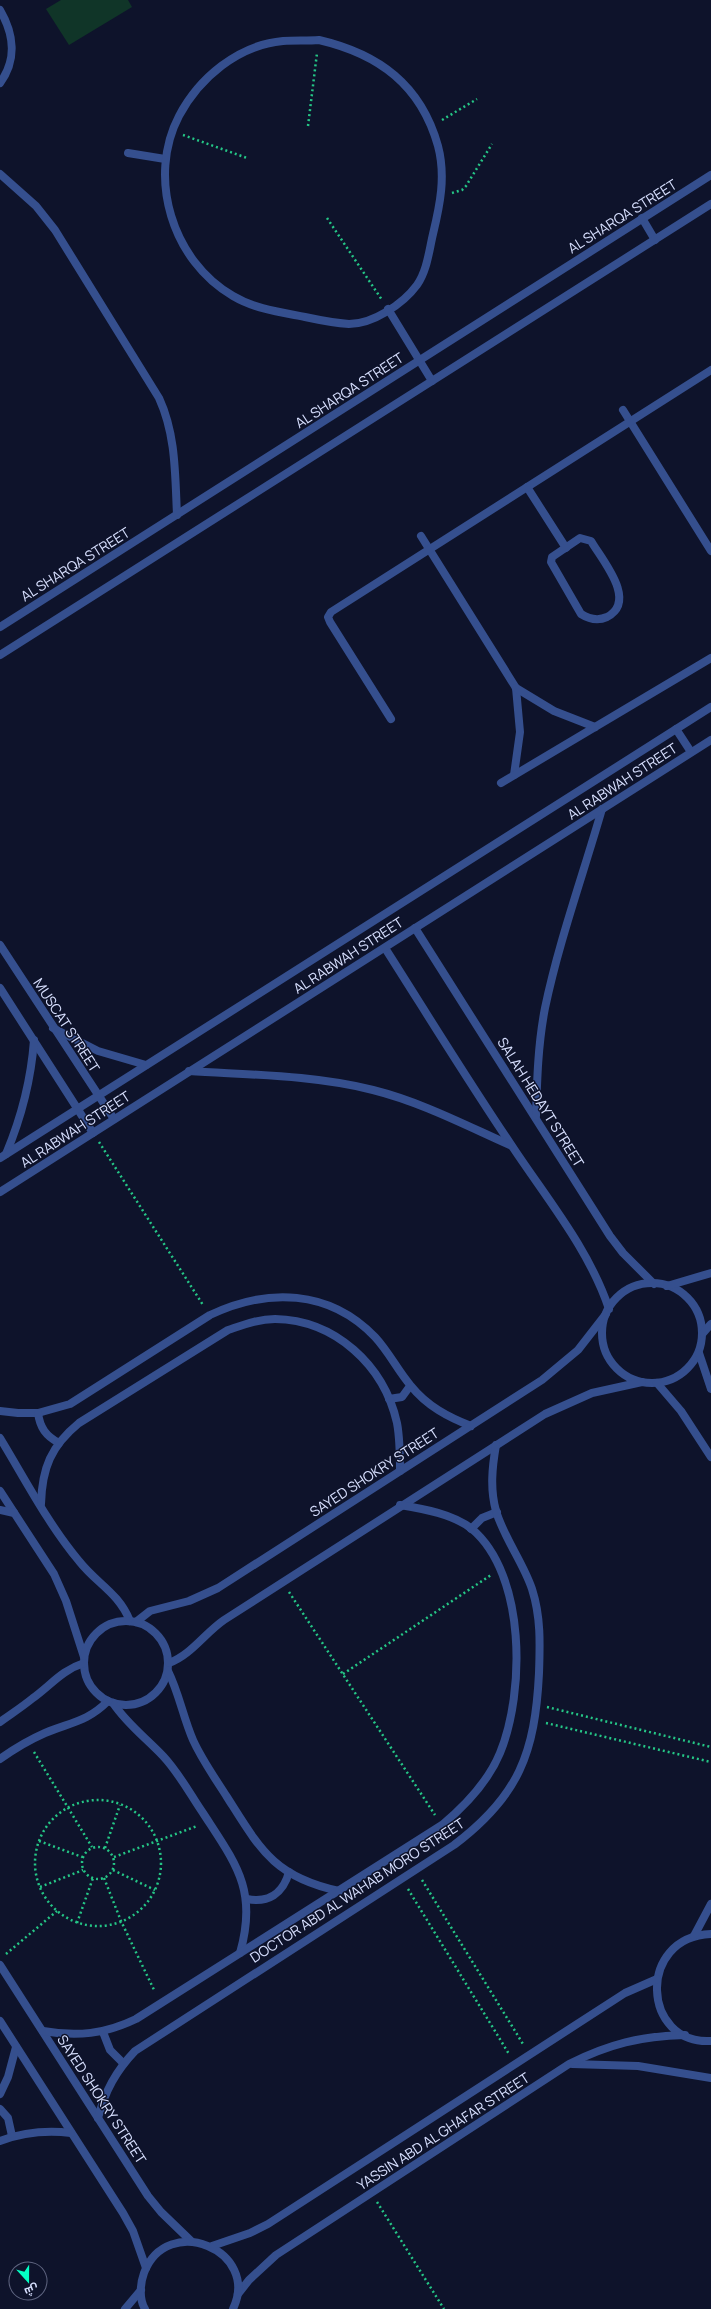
<svg xmlns="http://www.w3.org/2000/svg" width="711" height="2309" viewBox="0 0 711 2309" font-family="Manrope,Cairo,sans-serif">
	<style>
		.green { fill: #103528 }
		.lines { fill: none; stroke-linecap: round; stroke-linejoin: round }
		.path { stroke: #25c686; stroke-width: 2.5; stroke-dasharray: 2 3; stroke-linecap: butt }
		.service { stroke: #354f8e; stroke-width: 8 }
		.minor { stroke: #354f8e; stroke-width: 8 }
		.tertiary { stroke: #354f8e; stroke-width: 8 }
		.labels { text-anchor: middle; dominant-baseline: central; stroke-width: 3; stroke-linejoin: round; paint-order: stroke }
		.street-label { font-size: 14px; fill: #d8e0ff; stroke: #0e132b }
	</style>
	<rect width="100%" height="100%" fill="#0e132b"/>
	<path class="green" d="M61 0H128L132 7 69 45 46 9Z"/>
	<g class="lines">
		<g class="path">
			<path d="M442 120 477 99"/>
			<path d="M308 126 317 53"/>
			<path d="M183 135 247 158"/>
			<path d="M452 193 462 190 466 186 492 144"/>
			<path d="M327 218 382 300"/>
			<path d="M99 1142 203 1305"/>
			<path d="M289 1592 435 1815"/>
			<path d="M343 1674 491 1575"/>
			<path d="M547 1707 711 1747"/>
			<path d="M546 1723 711 1762"/>
			<path d="M34 1752 92 1847"/>
			<circle cx="98" cy="1863" r="63"/>
			<path d="M39 1841 82 1857"/>
			<circle cx="98" cy="1863" r="16"/>
			<path d="M105 1848 120 1805"/>
			<path d="M114 1857 197 1826"/>
			<path d="M113 1870 155 1890"/>
			<path d="M104 1878 121 1921 155 1992"/>
			<path d="M422 1880 523 2044"/>
			<path d="M40 1887 83 1870"/>
			<path d="M408 1889 509 2054"/>
			<path d="M77 1923 93 1878"/>
			<path d="M6 1954 57 1911"/>
			<path d="M377 2202 444 2309"/>
		</g>
		<path class="service" d="M128 153 165 159"/>
		<g class="minor">
			<path d="M0 10C14 34 17 60 0 83"/>
			<path d="M319 40C379 54 421 85 438 146 446 176 440 205 433 234 429 251 427 271 417 285 403 304 373 324 349 324 334 323 319 320 305 317 279 312 255 309 233 296 172 261 147 177 179 116 199 78 238 45 283 41 295 40 307 41 319 40Z"/>
			<path d="M0 174 36 206 55 230 159 398C176 435 175 474 177 515"/>
			<path d="M642 218 655 240"/>
			<path d="M388 309 432 381"/>
			<path d="M623 410 711 551"/>
			<path d="M527 487 566 548"/>
			<path d="M421 536 516 688 520 732 514 775"/>
			<path d="M580 538 591 541C602 560 638 601 607 617 598 621 589 619 581 614L551 562 552 557Z"/>
			<path d="M0 627 711 175"/>
			<path d="M0 655 711 204"/>
			<path d="M516 688 554 711 595 727"/>
			<path d="M391 719 330 622 328 617 331 612 711 370"/>
			<path d="M501 783 711 658"/>
			<path d="M415 928 610 1236 623 1253 654 1284"/>
			<path d="M0 945 114 1119"/>
			<path d="M385 948C427 1014 468 1081 512 1146 547 1199 589 1249 609 1309"/>
			<path d="M0 988 93 1133"/>
			<path d="M189 1071C250 1075 313 1075 373 1090 421 1102 465 1125 510 1145"/>
			<path d="M536 1116C537 1080 538 1044 545 1008 559 941 583 875 602 809"/>
			<circle cx="652" cy="1333" r="50"/>
			<path d="M667 1286 711 1273"/>
			<path d="M703 1333 711 1324"/>
			<path d="M699 1353 711 1389"/>
			<path d="M657 1383 681 1411 711 1457"/>
			<path d="M389 1399 402 1397 410 1386"/>
			<path d="M0 1411 18 1413H38L70 1404 210 1315C267 1288 329 1289 375 1337 389 1352 398 1371 411 1386 427 1406 448 1417 471 1426"/>
			<path d="M38 1413C40 1428 46 1436 59 1443"/>
			<path d="M0 1438C25 1479 48 1524 79 1561 97 1584 118 1592 130 1621"/>
			<path d="M0 1491 54 1574 66 1601 84 1657"/>
			<path d="M41 1504C42 1468 51 1446 79 1423L228 1330C243 1325 258 1319 275 1319 335 1320 384 1365 397 1423 400 1439 400 1455 400 1471"/>
			<path d="M0 1510 14 1513"/>
			<path d="M471 1529 482 1518 497 1512"/>
			<circle cx="126" cy="1663" r="42"/>
			<path d="M136 1622 150 1611 189 1601 218 1588 542 1380 578 1350 606 1314"/>
			<path d="M169 1663C191 1655 205 1633 224 1620L545 1414 592 1393 642 1382"/>
			<path d="M168 1671C179 1693 183 1717 193 1740 202 1760 215 1778 227 1797 260 1849 274 1877 339 1891"/>
			<path d="M113 1703C127 1724 146 1738 163 1756 179 1773 190 1794 203 1813 236 1864 258 1890 240 1953"/>
			<path d="M0 1722C11 1714 22 1707 33 1698 51 1685 62 1670 84 1663"/>
			<path d="M0 1759C14 1749 29 1740 45 1733 71 1722 87 1722 108 1701"/>
			<path d="M247 1899C268 1903 283 1894 289 1872"/>
			<path d="M711 1934C636 1937 642 2045 711 2041"/>
			<path d="M694 1936 711 1904"/>
			<path d="M0 1965 148 2196 161 2212 191 2241"/>
			<path d="M0 2021 123 2213 133 2231 146 2268"/>
			<path d="M43 2031C77 2037 105 2034 136 2019L442 1825C466 1805 488 1782 500 1753 525 1692 526 1575 472 1529 453 1514 424 1509 400 1505"/>
			<path d="M103 2032 110 2050 123 2063"/>
			<path d="M572 2064 638 2066 711 2078"/>
			<path d="M0 2094 8 2077 16 2047"/>
			<path d="M0 2109 8 2118 12 2136"/>
			<path d="M98 2118C105 2091 116 2071 135 2051L454 1845C519 1796 535 1753 539 1673 540 1644 541 1617 532 1589 523 1562 504 1538 496 1511 490 1489 492 1468 496 1445"/>
			<path d="M0 2141C24 2132 46 2130 71 2133"/>
			<path d="M212 2246 250 2233 268 2224 625 1993 657 1979"/>
			<path d="M238 2294 249 2280 276 2255 569 2064C609 2044 641 2036 685 2035"/>
			<path d="M125 2309 141 2290"/>
			<path d="M145 2309C139 2299 140 2284 144 2273 167 2212 261 2250 233 2309"/>
		</g>
		<g class="tertiary">
			<path d="M676 729 691 752"/>
			<path d="M53 1028 98 1051 146 1065"/>
			<path d="M6 1154C22 1116 31 1081 34 1040"/>
			<path d="M0 1158 711 707"/>
			<path d="M0 1192 711 740"/>
		</g>
	</g>
	<g class="labels">
		<g class="street-label">
			<text transform="translate(622 216) rotate(-32)">AL SHARQA STREET</text>
			<text transform="translate(349 390) rotate(-33)">AL SHARQA STREET</text>
			<text transform="translate(75 564) rotate(-32)">AL SHARQA STREET</text>
			<text transform="translate(622 781) rotate(-33)">AL RABWAH STREET</text>
			<text transform="translate(348 955) rotate(-33)">AL RABWAH STREET</text>
			<text transform="translate(67 1025) rotate(57)">MUSCAT STREET</text>
			<text transform="translate(541 1102) rotate(58)">SALAH HEDAYT STREET</text>
			<text transform="translate(75 1129) rotate(-33)">AL RABWAH STREET</text>
			<text transform="translate(374 1472) rotate(-33)">SAYED SHOKRY STREET</text>
			<text transform="translate(357 1890) rotate(-33)">DOCTOR ABD AL WAHAB MORO STREET</text>
			<text transform="translate(102 2099) rotate(57)">SAYED SHOKRY STREET</text>
			<text transform="translate(443 2131) rotate(-33)">YASSIN ABD AL GHAFAR STREET</text>
		</g>
	</g>
	<g transform="translate(28 2281) rotate(159)"><circle r="19" fill="#0e132b" stroke="#5f6580"/>
	<path d="M0-3L7 15L0 10L-7 15Z" fill="#04ffc4"/>
	<text y="-6" font-size="11" font-weight="bold" text-anchor="middle" fill="#d8e0ff">ش</text>
	</g>
</svg>
